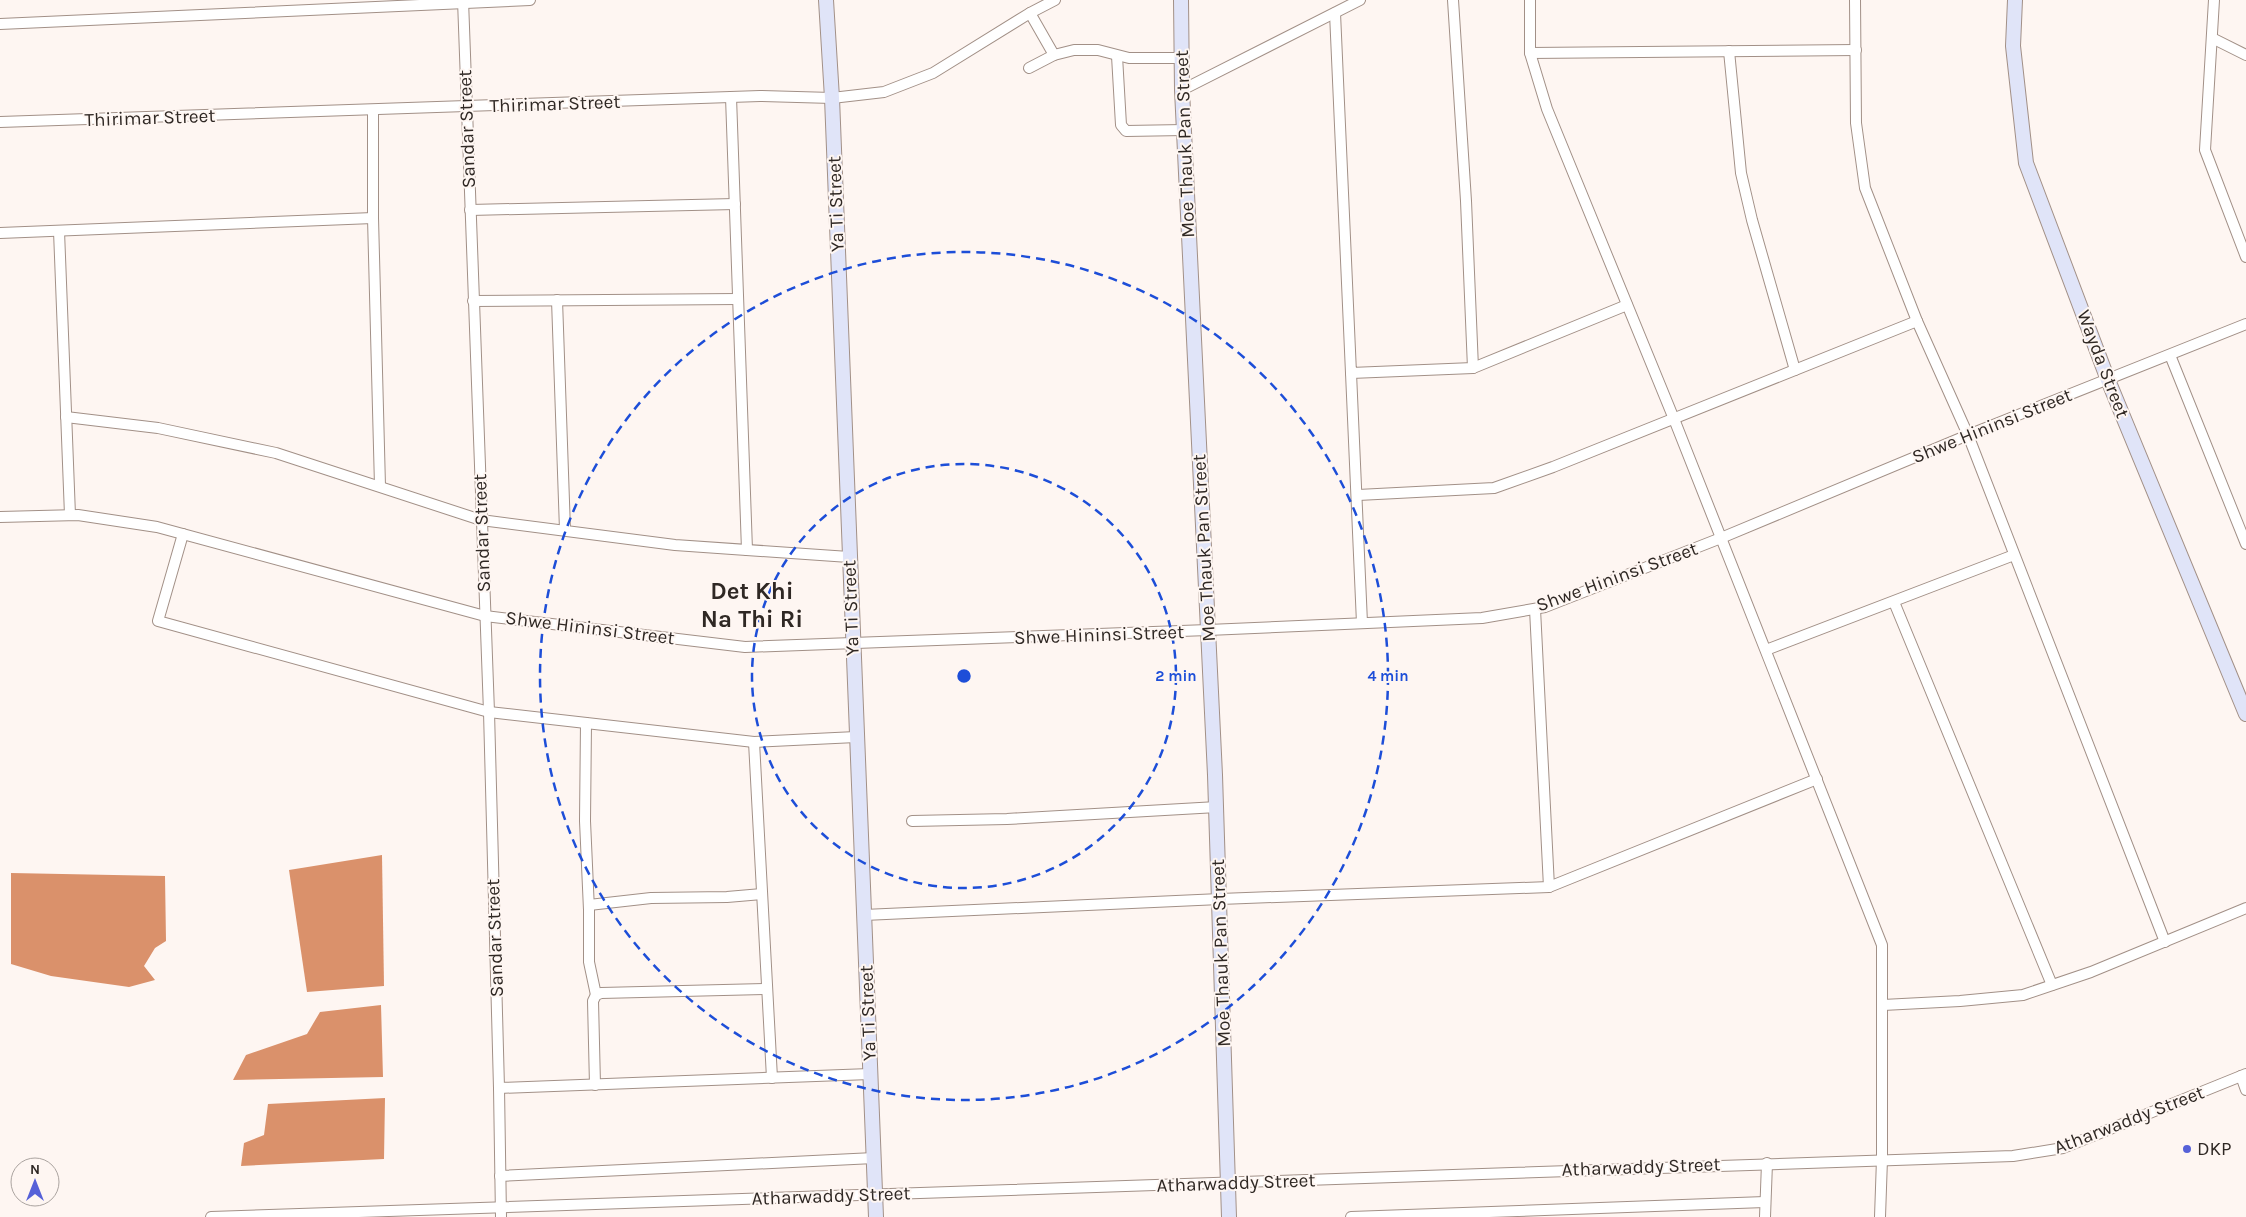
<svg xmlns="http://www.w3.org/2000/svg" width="2246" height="1217" viewBox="0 0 2246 1217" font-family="Karla,sans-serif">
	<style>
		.water { fill: #da916b }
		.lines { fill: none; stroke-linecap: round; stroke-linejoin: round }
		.street-casing { stroke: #a29087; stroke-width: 12 }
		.secondary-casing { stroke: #a29087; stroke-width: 16 }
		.street { stroke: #fff; stroke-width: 10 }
		.secondary { stroke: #e0e4f8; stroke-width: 14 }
		.ring { fill: none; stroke: #1d4ed8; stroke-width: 2.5; stroke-dasharray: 9 6 }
		.poi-dot { fill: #5661d8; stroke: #fef6f2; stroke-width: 2 }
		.labels { text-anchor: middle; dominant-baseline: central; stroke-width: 4; stroke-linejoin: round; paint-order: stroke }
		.street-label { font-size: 19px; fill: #2f2824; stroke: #fef6f2 }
		.poi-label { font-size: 19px; fill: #2f2824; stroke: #fef6f2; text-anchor: start }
		.district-label { font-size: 24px; font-weight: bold; fill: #2f2824; stroke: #fef6f2 }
		.centre { fill: #1d4ed8; stroke: #fef6f2; stroke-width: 2.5 }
		.ring-label { font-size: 15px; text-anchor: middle; font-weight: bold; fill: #1d4ed8; stroke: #fef6f2; stroke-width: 4; stroke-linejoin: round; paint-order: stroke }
	</style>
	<rect width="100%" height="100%" fill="#fef6f2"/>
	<g class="water">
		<path d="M382 855 384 986 307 992 289 870Z"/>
		<path d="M11 873 165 876 166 941 155 948 144 966 155 980 129 987 51 976 11 964Z"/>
		<path d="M381 1005 383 1077 233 1080 246 1055 307 1034 320 1012Z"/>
		<path d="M385 1098 384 1159 241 1166 244 1143 264 1135 268 1104Z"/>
	</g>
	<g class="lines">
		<defs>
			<g id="street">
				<path d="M463 0 489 712 499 1088 501 1217"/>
				<path d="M1453 0 1466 201 1473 368"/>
				<path d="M1530 0V53L1547 109 1674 419 1882 945V1159L1880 1217"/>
				<path d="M1855 0 1856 123 1865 188 1917 321 1968 435 2165 942"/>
				<path d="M2214 0 2205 150 2246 257"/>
				<path d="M1030 13 1054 55"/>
				<path d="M1335 13 1351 373 1473 368 1627 305"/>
				<path d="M0 24 530 0"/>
				<path d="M2212 38 2246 55"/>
				<path d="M1729 51 1741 173 1752 220 1795 370"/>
				<path d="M1530 53 1856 50"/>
				<path d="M1117 56 1121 125 1126 131 1184 130"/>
				<path d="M1029 68 1054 55 1074 50H1098L1129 58H1181"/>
				<path d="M1182 90 1360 0"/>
				<path d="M731 97 747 550"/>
				<path d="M373 110V218L380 486"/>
				<path d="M0 122 760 96 832 98 884 92 933 73 1030 13 1055 0"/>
				<path d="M470 210 735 204"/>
				<path d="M59 231 70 515"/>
				<path d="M0 233 373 218"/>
				<path d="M557 300 565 530"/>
				<path d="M473 301 738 299"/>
				<path d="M2170 355 2246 544"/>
				<path d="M1351 373 1362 623"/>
				<path d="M66 417 158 428 276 453 481 520 675 545 849 557"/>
				<path d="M1358 495 1494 488 1553 467 1917 321"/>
				<path d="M0 517 78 515 157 527 485 616 745 647 1208 630 1482 618 1545 607 1721 538 1968 435 2246 324"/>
				<path d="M183 534 158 621 489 712 754 742 856 737"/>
				<path d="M1894 602 2052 985"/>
				<path d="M1766 650 2014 555"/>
				<path d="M586 723 585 821 589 910V962L596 995"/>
				<path d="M754 742 772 1078"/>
				<path d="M912 821 1007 819 1217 807"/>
				<path d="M1549 887 1817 779"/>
				<path d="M589 905 651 898 727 897 762 894"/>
				<path d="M864 915 1220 899 1549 887 1535 609"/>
				<path d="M1883 1005 1960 1001 2023 995 2091 972 2246 908"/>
				<path d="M2241 1076 2246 1090"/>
				<path d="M595 1085 593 1001 596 995 601 993 767 989"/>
				<path d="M499 1088 870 1074"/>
				<path d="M500 1176 874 1158"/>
				<path d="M211 1217 2013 1156 2063 1148 2246 1074"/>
				<path d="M1351 1217 1765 1202"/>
				<path d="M1765 1217 1767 1163"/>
			</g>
			<g id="secondary">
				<path d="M826 0 832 98 876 1217"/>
				<path d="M1181 0 1182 90 1215 775 1229 1217"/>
				<path d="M2015 0 2013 46 2026 163 2108 380 2246 714"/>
			</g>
		</defs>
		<use href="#street" class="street-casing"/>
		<use href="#secondary" class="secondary-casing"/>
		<use href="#street" class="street"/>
		<use href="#secondary" class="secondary"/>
	</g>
	<g class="ring">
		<circle cx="964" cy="676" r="212"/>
		<circle cx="964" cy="676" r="424"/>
	</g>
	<circle class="poi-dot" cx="2187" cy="1149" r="5"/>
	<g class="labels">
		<g class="street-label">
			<text transform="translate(555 104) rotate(-2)">Thirimar Street</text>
			<text transform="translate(150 118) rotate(-2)">Thirimar Street</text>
			<text transform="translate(467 129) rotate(-92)">Sandar Street</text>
			<text transform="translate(1185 144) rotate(-92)">Moe Thauk Pan Street</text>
			<text transform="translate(836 204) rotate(-92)">Ya Ti Street</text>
			<text transform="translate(2103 364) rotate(69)">Wayda Street</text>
			<text transform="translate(1992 426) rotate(-22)">Shwe Hininsi Street</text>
			<text transform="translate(482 533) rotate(-92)">Sandar Street</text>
			<text transform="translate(1204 548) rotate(-93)">Moe Thauk Pan Street</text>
			<text transform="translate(1617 577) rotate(-20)">Shwe Hininsi Street</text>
			<text transform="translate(851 608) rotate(-92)">Ya Ti Street</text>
			<text transform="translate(590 628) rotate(7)">Shwe Hininsi Street</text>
			<text transform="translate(1099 635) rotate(-2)">Shwe Hininsi Street</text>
			<text transform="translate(495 938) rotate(-92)">Sandar Street</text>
			<text transform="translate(1221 953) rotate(-92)">Moe Thauk Pan Street</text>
			<text transform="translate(868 1013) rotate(-92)">Ya Ti Street</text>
			<text transform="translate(2129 1120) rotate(-21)">Atharwaddy Street</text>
			<text transform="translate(1641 1167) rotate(-2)">Atharwaddy Street</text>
			<text transform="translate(1236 1183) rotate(-2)">Atharwaddy Street</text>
			<text transform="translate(831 1196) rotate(-2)">Atharwaddy Street</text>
		</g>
		<g class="poi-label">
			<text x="2197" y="1149">DKP</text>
		</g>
		<g class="district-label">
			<text x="752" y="591">Det Khi<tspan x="752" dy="28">Na Thi Ri</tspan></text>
		</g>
	</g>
	<circle cx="964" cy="676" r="8" class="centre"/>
	<g class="ring-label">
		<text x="1176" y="681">2 min</text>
		<text x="1388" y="681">4 min</text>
	</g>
	<g transform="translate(35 1182)"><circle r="24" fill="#fef6f2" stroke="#aba4a0"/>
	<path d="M0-4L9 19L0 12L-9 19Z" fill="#5661d8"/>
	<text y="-8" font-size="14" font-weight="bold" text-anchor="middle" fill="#2f2824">N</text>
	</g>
</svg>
